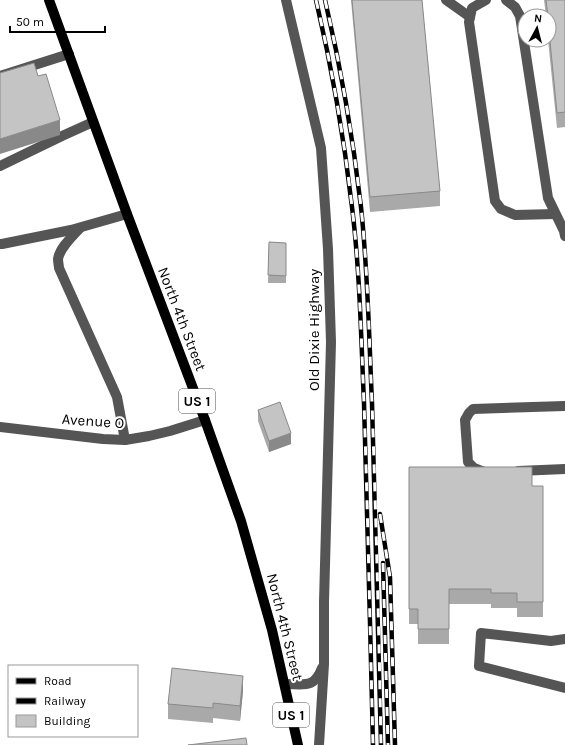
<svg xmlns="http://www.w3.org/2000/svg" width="565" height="745" viewBox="0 0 565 745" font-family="Karla,sans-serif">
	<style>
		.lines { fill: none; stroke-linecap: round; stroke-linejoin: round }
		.minor { stroke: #555; stroke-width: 10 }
		.major { stroke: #000; stroke-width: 10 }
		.rail-casing { stroke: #000; stroke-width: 4.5 }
		.rail { stroke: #fff; stroke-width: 3; stroke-dasharray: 9; stroke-linecap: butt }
		.wall { fill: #a9a9a9 }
		.shaded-wall { fill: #898989 }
		.building { fill: #c4c4c4; stroke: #898989 }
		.labels { text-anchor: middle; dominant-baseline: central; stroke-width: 4; stroke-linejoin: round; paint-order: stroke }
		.shield { fill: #fff; stroke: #4c4c4c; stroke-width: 1 }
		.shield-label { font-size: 14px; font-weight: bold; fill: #000 }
		.street-label { font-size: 15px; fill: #000; stroke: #fff }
	</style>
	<rect width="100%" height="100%" fill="#fff"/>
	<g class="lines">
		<g class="minor">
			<path d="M286 0 321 148 328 249 331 342 324 602V664L319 745"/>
			<path d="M446 0 470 17"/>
			<path d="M486 0 472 8 469 22 495 201 501 209 515 215 555 214"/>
			<path d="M506 0 515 7 520 16 548 198 564 231 565 236"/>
			<path d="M0 76 69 54"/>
			<path d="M0 166 62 136 93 122"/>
			<path d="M80 228C73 236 60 247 58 259 58 262 59 266 59 268L117 397 125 440"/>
			<path d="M0 244H2L71 230 127 214"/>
			<path d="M0 427 103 439 125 440 149 436 170 431 205 420"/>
			<path d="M518 471 565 469"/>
			<path d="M484 472 474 468 468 462 465 420 469 413 473 409 565 406"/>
			<path d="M565 639 551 641 481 633 479 666 565 688"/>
			<path d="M285 684C304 684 314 689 322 668"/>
		</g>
		<path class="major" d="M49 0 127 214 205 420 241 521 272 630 298 745"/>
		<defs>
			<g id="rail">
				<path d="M316 0C332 68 344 138 352 207 360 272 361 338 364 403 368 517 370 631 373 745"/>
				<path d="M325 0C341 68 353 138 361 207 368 272 369 338 372 403 376 517 379 631 381 745"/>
				<path d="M380 514 390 577 395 745"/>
				<path d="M383 563 388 745"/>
			</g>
		</defs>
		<use href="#rail" class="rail-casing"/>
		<use href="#rail" class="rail"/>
	</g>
	<g class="wall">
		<path d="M351 0H422L440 191V206L370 212Z"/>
		<path d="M544 0H565V127L557 128 548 40H549V16H546Z"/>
		<path d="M269 242 286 243V283H268Z"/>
		<path d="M258 410 291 444 269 452 258 421Z"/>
		<path d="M409 467 532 486H543V617H517V608H491V604H449V644H418V624H409Z"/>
		<path d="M243 691 240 721 213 718V723L168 719V704Z"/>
	</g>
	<g class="shaded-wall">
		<path d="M60 120V135L0 154V139Z"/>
		<path d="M291 433V444L269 452V441Z"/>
		<path d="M243 676V691L240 721V706Z"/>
	</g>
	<g class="building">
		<path d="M352 0H422L440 191 370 197Z"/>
		<path d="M546 0H565V112L557 113 549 31V16H548Z"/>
		<path d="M34 63 38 76 46 74 60 120 0 139V73Z"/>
		<path d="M269 242 286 243V276L268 275Z"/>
		<path d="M280 402 291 433 269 441 258 410Z"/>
		<path d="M409 467H532V486H543V602H517V593H491V589H449V629H418V609H409Z"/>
		<path d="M172 668 243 676 240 706 213 703V708L168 704Z"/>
		<path d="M246 738 247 745H188Z"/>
	</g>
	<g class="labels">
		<g class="shield">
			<rect x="179" y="389" width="36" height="24" rx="3"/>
			<rect x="273" y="703" width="36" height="24" rx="3"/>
		</g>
		<g class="shield-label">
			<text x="197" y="401">US 1</text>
			<text x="291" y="715">US 1</text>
		</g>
		<g class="street-label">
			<text transform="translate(182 319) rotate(69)">North 4th Street</text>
			<text transform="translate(314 330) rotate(-90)">Old Dixie Highway</text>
			<text transform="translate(93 421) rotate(4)">Avenue O</text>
			<text transform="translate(285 627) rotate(76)">North 4th Street</text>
		</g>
	</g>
	<rect x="8" y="665" width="130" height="72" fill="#ffffff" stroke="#999999"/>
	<rect x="16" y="678" width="20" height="6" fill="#000000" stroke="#999999"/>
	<text x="44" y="685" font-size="12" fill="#000000">Road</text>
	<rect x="16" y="698" width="20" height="6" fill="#000000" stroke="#999999"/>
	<text x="44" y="705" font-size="12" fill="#000000">Railway</text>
	<rect x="16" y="715" width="20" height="12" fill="#c4c4c4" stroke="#999999"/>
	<text x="44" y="725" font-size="12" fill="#000000">Building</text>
	<g transform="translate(537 28) rotate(7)"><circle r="19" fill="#ffffff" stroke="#999999"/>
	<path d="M0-3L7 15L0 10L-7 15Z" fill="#000000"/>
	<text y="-6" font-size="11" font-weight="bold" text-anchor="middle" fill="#000000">N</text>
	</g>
	<path d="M10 26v6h95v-6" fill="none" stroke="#000000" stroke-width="2"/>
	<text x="16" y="26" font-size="12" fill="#000000" stroke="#ffffff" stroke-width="3" paint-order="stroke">50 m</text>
</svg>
